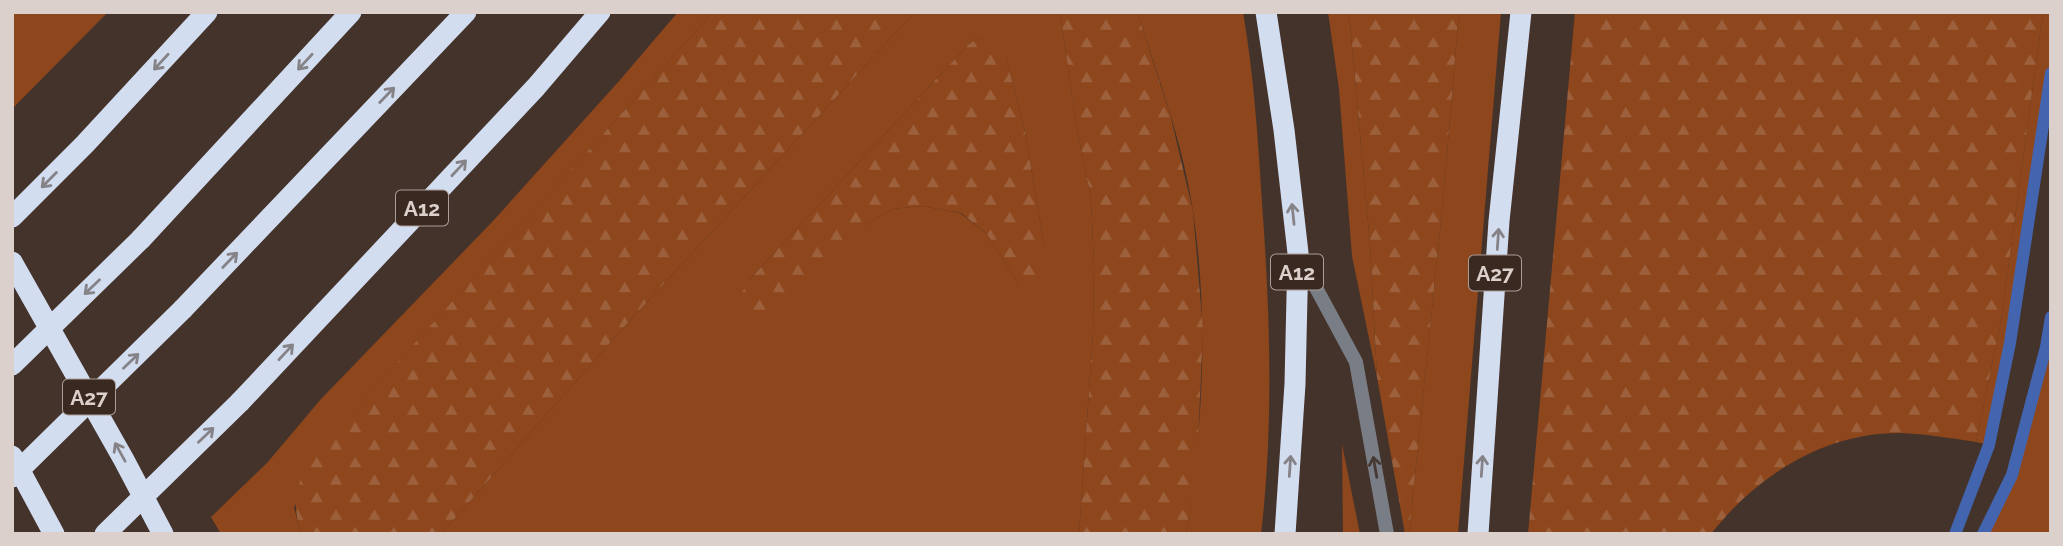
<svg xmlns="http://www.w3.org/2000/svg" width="2063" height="546" viewBox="0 0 2063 546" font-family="Raleway,sans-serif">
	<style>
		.green { fill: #8e461c; fill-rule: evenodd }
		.forest { fill: url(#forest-firs) }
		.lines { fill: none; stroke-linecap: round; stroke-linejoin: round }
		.stream { stroke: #4365af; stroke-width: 12 }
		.service { stroke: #797d85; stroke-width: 14 }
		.motorway { stroke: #d3ddf0; stroke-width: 21 }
		.motorway-bridge { stroke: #d3ddf0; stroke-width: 21 }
		.oneway { stroke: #868388 }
		.oneway2 { stroke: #473a35 }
		.labels { text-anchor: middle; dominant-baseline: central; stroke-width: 5; stroke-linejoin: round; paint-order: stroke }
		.shield { fill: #3a2921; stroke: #ab9e98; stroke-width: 2 }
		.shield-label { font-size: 21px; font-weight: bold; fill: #dbd0cb }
	</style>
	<defs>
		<pattern id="forest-firs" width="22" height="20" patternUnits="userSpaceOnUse" patternTransform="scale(1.75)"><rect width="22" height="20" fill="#8e461c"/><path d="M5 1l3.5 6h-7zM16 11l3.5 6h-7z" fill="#9d603c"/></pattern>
	</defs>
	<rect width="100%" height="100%" fill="#44332b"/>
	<g class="green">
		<path d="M12 12H108L12 109Z"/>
		<path d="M678 12H713L348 418 294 507 301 534H221L211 517 267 463 321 399 493 221 620 80Z"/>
		<path d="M915 12H1060L1076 124 1091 198 1094 265 1093 333 1079 534H441L624 327ZM981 36 1006 58 1025 131 1044 245 1019 285 987 234 960 213 922 206 892 209 867 224 749 280 968 45Z"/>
		<path d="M1137 12H1243C1254 76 1258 139 1262 203 1270 312 1274 425 1261 534H1186C1203 428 1209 318 1193 211 1183 143 1158 77 1137 12Z"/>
		<path d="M1328 12H1349L1370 244 1377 377 1352 256 1339 89Z"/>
		<path d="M1459 12H1501L1458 534H1409L1442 211Z"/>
		<path d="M2043 12H2051V75L2010 343 1989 445 1976 442 2001 321Z"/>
		<path d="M2051 317V534H1983L2012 475 2046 347Z"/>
		<path d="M1342 444 1360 534H1343Z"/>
	</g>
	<g class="forest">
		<path d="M713 12H915L624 327 441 534H301C291 496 295 490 313 456Z"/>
		<path d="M1060 12H1137L1170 114 1193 211 1203 330 1197 466 1186 534H1079L1093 333 1094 265 1091 198 1076 124Z"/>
		<path d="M1349 12H1459L1442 211 1409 534H1405L1377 377 1370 244Z"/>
		<path d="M1575 12H2043L2001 321 1976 442C1951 438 1926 434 1900 433 1825 432 1756 476 1711 534H1528Z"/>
		<path d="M981 36 995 41 1006 58 1025 131 1044 245 1041 273 1033 286 1019 285 987 234 961 213 922 206 892 209 867 224 783 312 775 317 753 320 744 313 738 300 749 280 968 45Z"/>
	</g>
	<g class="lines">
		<g class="stream">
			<path d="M1955 534 1989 445 2010 343 2051 73"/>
			<path d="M1983 534 2012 475 2046 347 2051 317"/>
		</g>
		<path class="service" d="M1300 258 1356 362 1387 534"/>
		<g class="motorway">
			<path d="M1266 12 1284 130 1298 253 1295 384 1285 534"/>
			<path d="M12 217 85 144 207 12"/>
			<path d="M141 239 351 12"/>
			<path d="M12 262 124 460 163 534"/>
			<path d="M183 309 466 12"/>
			<path d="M240 402 536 87 600 12"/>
			<path d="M12 456 54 534"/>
			<path d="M1478 534 1499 221 1521 12"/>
		</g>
		<g class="motorway-bridge">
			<path d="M12 365 141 239"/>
			<path d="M12 477 183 309"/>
			<path d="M105 534 240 402"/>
		</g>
	</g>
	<defs><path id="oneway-shaft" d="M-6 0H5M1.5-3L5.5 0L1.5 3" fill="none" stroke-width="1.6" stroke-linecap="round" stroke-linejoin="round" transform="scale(1.75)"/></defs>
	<g class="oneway">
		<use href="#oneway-shaft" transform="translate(161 62) rotate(133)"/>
		<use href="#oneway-shaft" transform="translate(305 62) rotate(133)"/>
		<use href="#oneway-shaft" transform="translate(387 95) rotate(-46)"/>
		<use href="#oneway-shaft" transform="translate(459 168) rotate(-47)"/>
		<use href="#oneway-shaft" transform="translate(49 180) rotate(135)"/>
		<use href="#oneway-shaft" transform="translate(1293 214) rotate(-96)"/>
		<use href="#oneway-shaft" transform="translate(1498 239) rotate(-86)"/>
		<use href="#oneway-shaft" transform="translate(230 260) rotate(-46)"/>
		<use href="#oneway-shaft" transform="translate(92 287) rotate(136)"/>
		<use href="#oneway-shaft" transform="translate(286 352) rotate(-47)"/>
		<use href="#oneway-shaft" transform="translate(131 361) rotate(-44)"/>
		<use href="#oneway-shaft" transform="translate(206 435) rotate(-44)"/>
		<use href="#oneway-shaft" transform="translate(120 452) rotate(-119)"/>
		<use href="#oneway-shaft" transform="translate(1290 466) rotate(-86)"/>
		<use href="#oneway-shaft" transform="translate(1482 466) rotate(-86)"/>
	</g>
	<use class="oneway2" href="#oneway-shaft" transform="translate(1375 467) rotate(-100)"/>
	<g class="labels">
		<g class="shield">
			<rect x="396" y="190.5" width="52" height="35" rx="5"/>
			<rect x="1271" y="254.5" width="52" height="35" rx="5"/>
			<rect x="1469" y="255.5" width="52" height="35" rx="5"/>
			<rect x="63" y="379.5" width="52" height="35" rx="5"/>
		</g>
		<g class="shield-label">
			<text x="422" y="208">A12</text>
			<text x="1297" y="272">A12</text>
			<text x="1495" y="273">A27</text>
			<text x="89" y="397">A27</text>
		</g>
	</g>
	<rect width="2063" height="546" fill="none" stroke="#dbd0cb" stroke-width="28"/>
</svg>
